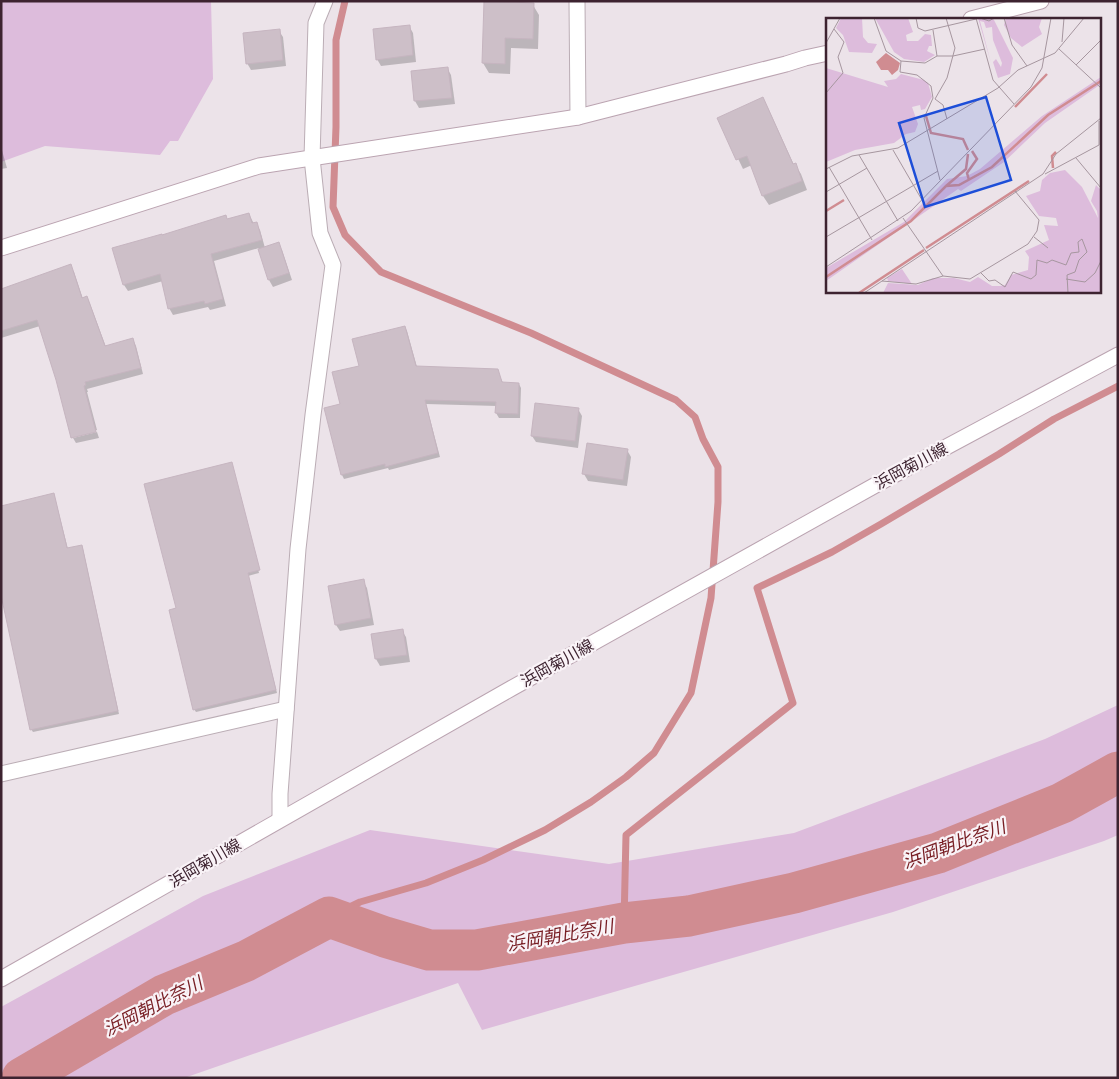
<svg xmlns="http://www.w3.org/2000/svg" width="1119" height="1079" viewBox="0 0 1119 1079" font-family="'Public Sans','Noto Sans JP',sans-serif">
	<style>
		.green { fill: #ddbcdc }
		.shadow { fill: #0003 }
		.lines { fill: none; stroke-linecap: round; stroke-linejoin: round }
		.stream { stroke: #d08c91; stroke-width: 7 }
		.river { stroke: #d08c91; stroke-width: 41 }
		.building { fill: #cdbfc8; stroke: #c6b5c0 }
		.street-casing { stroke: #bbadb5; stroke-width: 17 }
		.secondary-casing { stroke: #bba4b1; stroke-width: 17 }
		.street { stroke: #fff; stroke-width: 15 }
		.secondary { stroke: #fff; stroke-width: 15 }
		.labels { text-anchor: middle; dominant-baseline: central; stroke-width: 4.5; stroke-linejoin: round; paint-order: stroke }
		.street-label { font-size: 16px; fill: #3d2330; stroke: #f9f3f7 }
		.water-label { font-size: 18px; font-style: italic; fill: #781e24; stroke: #f9f3f7 }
		.inset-river { fill: none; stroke: #d08c91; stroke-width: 2.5 }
		.inset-road { fill: none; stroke: #a6969f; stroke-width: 1 }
		.view { fill: #1d4ed8; fill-opacity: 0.15; stroke: #1d4ed8; stroke-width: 2.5 }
		.inset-edge { fill: none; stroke: #3d2330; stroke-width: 2.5 }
	</style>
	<rect width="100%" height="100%" fill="#ece3e9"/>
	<g class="green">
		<path d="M1 1H211L213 79 178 141H170L160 155 45 146 1 162Z"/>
		<path d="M1118 705V835L1104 841 893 912 666 977 482 1030 458 983 184 1078H1V1007L203 896 370 830 609 864 794 833 1045 739Z"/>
	</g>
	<g class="shadow">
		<path d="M533 5 539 15 538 49 511 48 510 74 489 73 483 63Z"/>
		<path d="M409 26 413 33 416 62 381 66 377 59Z"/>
		<path d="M279 31 283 37 286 66 251 70 247 63Z"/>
		<path d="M447 68 451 75 455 104 419 108 415 101Z"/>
		<path d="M763 99 768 108 794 165H795L801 174 807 190 769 205 763 196 752 165 743 169 719 119Z"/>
		<path d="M1 147 7 168 1 169Z"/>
		<path d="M249 214 254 224H256L260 230 265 248 278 243 282 250 292 280 273 287 269 280 259 248 214 261 226 306 210 310 208 307 173 315 169 308 163 281 128 291 124 285 162 237Z"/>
		<path d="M70 266 74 272 83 299 87 298 90 304 106 347 133 340 136 346 143 374 87 389 88 392H87L97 430 72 436 57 380 40 326 1 338V291Z"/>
		<path d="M405 327 407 331 417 367 497 370 503 383 519 384 521 388 520 418H499L496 413 497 406 426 404 440 457 389 470 388 468 344 479 342 475 341 405 361 367Z"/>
		<path d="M578 409 582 416 578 448 536 442 532 436Z"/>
		<path d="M97 432 99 438 76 443 73 438Z"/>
		<path d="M627 450 631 457 627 486 588 481 584 474Z"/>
		<path d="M232 465 259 573 248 576 277 693 196 712 194 709 177 609Z"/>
		<path d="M54 495 55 498 68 549 82 546 83 549 119 714 33 732 31 729Z"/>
		<path d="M363 581 367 588 374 625 340 631 336 625Z"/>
		<path d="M402 631 406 637 410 662 380 666 376 659 373 635Z"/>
	</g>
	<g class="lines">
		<g class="stream">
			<path d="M329 917 360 902 426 883 483 860 545 830 591 802 626 777 654 753 691 693 711 598 718 502V467L703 439 695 417 676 400 531 333 381 272 345 235 333 207 336 127V40L345 1"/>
			<path d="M624 923 626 835 793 703 757 588 832 552 881 524 999 454 1054 419 1118 386"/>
		</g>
		<path class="river" d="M22 1078 164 995 246 961 329 917 385 937 429 950H477L624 923 689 916 794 893 938 853 1062 803 1118 772"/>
	</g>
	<g class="building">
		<path d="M484 1 534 3 533 39 505 38V64L482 63Z"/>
		<path d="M410 25 413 55 376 60 373 29Z"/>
		<path d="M280 29 283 60 246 64 243 33Z"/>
		<path d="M448 67 452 98 414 101 411 71Z"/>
		<path d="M763 97 793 164 796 163 802 181 762 196 747 156 736 160 717 118Z"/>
		<path d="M249 213 252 223 257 222 262 240 211 254 223 299 205 304 204 301 168 309 160 274 123 285 112 248 162 234V235L226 215 227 219Z"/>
		<path d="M279 242 289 273 268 280 258 249Z"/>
		<path d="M71 264 82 298 87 296 105 346 133 338 141 368 85 382 86 385 84 386 96 432 71 438 56 380 37 320 1 331V289Z"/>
		<path d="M405 326 416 366 498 369 502 382 519 383 518 414 495 413 496 402 425 400 438 453 385 467V464L341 475 324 408 340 404 332 372 359 366 352 339Z"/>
		<path d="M535 403 579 408 575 441 531 436Z"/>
		<path d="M587 443 628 449 623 480 582 474Z"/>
		<path d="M232 462 260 570 248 573 276 690 193 710 169 610 176 608 144 484Z"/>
		<path d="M54 493 67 548 82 545 118 711 30 730 1 595V506Z"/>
		<path d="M364 579 371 618 335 625 328 586Z"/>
		<path d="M403 629 407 655 375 659 371 634Z"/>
	</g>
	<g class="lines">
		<defs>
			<g id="street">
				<path d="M577 1 578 117"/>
				<path d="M1 774 286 709"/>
				<path d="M280 819V794L298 549 313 415 333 265 320 233 312 158 316 23 325 1"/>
			</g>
			<g id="secondary">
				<path d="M971 19 1041 1"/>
				<path d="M1 248 259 166 578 117 786 64 805 58 828 53"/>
				<path d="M1 979 512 688 881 482 1118 355"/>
			</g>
		</defs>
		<use href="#street" class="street-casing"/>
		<use href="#secondary" class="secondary-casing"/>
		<use href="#street" class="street"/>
		<use href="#secondary" class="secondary"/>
	</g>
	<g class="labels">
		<g class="street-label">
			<text transform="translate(911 466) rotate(-28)">浜岡菊川線</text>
			<text transform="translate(557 663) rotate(-29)">浜岡菊川線</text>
			<text transform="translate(205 863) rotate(-30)">浜岡菊川線</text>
		</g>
		<g class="water-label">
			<text transform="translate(954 844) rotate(-20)">浜岡朝比奈川</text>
			<text transform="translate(560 935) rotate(-10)">浜岡朝比奈川</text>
			<text transform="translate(153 1006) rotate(-27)">浜岡朝比奈川</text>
		</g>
	</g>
	<g transform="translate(826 18)">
		<rect width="275" height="275" fill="#ece3e9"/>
		<path d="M15 0H36L37 19 42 25 51 26 46 35 23 34 17 17 10 10ZM49 0H82L87 14 80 17 81 23H92L99 16 105 17 106 28H103L101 33 109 37 98 44 78 41 68 34ZM152 0H167L187 40 184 56 172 60 167 44 170 41 175 49 176 45 167 22 166 9 160 10 158 4 154 3 165 45ZM180 0H216L213 9 216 16 196 29 185 20 178 7ZM0 50 62 69 58 63 70 61 75 56 98 62 102 65 106 79 99 91 95 92 94 87 86 89 92 106 89 114 80 116 68 125 29 132 0 144ZM275 59V66L219 105 178 144 135 173 132 171 0 263V250L78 204 121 161 141 158 154 151 216 98ZM239 152 256 169 272 200 271 193 265 183 270 167 275 172V275H57L62 265 92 267 107 260H128L144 264 152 259 166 268H174L179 267 185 257 202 252 203 239 199 233 223 222 218 207 232 208 230 200 213 198 200 178 214 173 216 162 224 155ZM76 251 86 266 62 263 61 260Z" fill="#ddbcdc"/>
		<path d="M60 35 74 45 72 52 66 57 62 52H55L50 44Z" fill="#d08c91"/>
		<path class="inset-river" d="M189 89 221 56M100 98 105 115 137 121 142 132M227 150 226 138 230 134M143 162 141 155 151 141 146 133M120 168 140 151 142 136M0 193 18 182M100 230 203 163M0 259 85 203 120 168 133 167 166 149 222 97 275 63M33 275 98 232"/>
		<path class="inset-road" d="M48 0 60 33 75 43 99 45 111 38H127L159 31M90 0 92 10 99 13 150 1M150 0 167 62 188 86M154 0 163 3 168 0M178 0 186 27 201 48M107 12 111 38M236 24 238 0M0 25 14 0M233 31 275 70M75 43 74 54 91 57 105 68 107 80 98 100 114 162M250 47 275 22M0 75 17 55 12 39 18 24 8 11M109 81 121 60 129 30 120 0M109 81 117 87 121 101M67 132 96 182M33 137 72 203M250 140 275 170M3 149 46 222M0 151 26 138 72 130 172 70 192 52 229 35 258 0M219 156 273 127V103M0 174 41 150M77 200 117 258M0 219 112 153M208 219 222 230M0 249 85 193 205 69 216 50 225 0M155 255 163 263 169 262 179 269 187 254 205 261 210 257 211 242 221 245 226 242 240 247 245 235 253 234 252 224 256 221 261 234 253 242 249 254 241 257 242 275M240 261 259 264 269 255 275 243M56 263 90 266 117 258 144 261 202 226 211 213 213 202 189 173M38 275 217 156 230 136 275 100"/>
		<path class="view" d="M160 79 185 162 99 189 73 105Z"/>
		<rect width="275" height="275" class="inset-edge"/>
	</g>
	<rect width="1119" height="1079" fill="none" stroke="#3d2330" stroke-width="5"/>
</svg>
